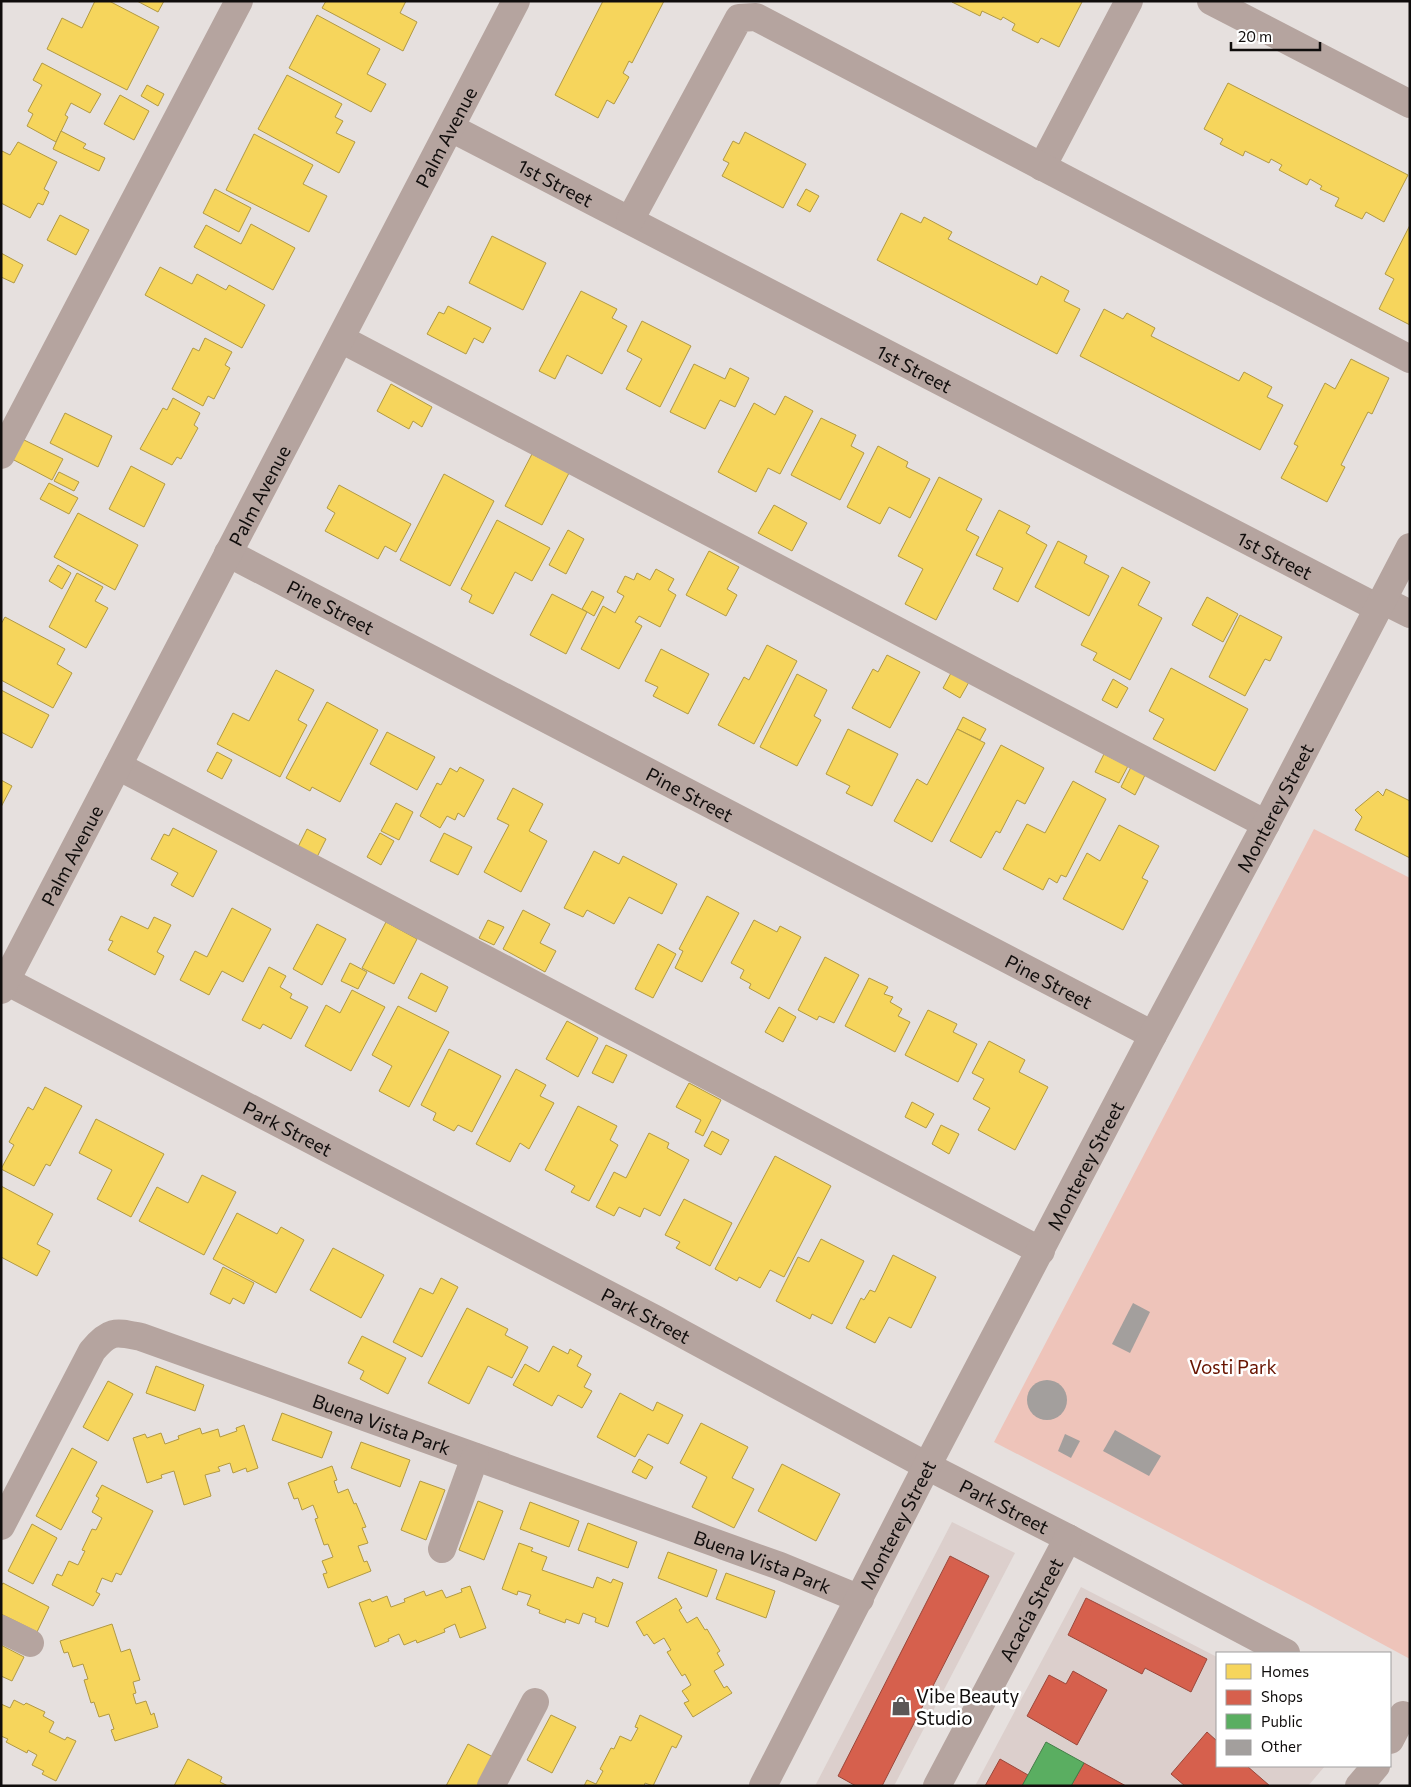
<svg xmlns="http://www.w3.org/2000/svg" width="1411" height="1787" viewBox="0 0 1411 1787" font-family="Commissioner,sans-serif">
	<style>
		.built { fill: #dccfcc }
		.green { fill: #eec4ba }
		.homes { fill: #f6d55c; stroke: #b19944 }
		.shops { fill: #d6604d; stroke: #9b473a }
		.public { fill: #5aae61; stroke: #447e48 }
		.building { fill: #a39f9d }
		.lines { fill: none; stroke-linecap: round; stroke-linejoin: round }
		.minor { stroke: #b5a49f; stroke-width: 28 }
		.labels { text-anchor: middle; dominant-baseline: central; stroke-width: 5; stroke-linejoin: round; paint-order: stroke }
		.street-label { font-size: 19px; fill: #100d0c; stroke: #fff }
		.park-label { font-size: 19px; fill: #681401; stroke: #fff }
		.poi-label { font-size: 19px; fill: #100d0c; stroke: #fff; text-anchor: start }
	</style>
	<rect width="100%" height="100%" fill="#e6e0de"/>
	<g class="built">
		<path d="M952 1522 1015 1553 894 1786H815Z"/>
		<path d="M1081 1587 1217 1657V1766H1325L1308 1786H975Z"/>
	</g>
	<path class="green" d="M1314 829 1410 878V1659L1310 1605 994 1442Z"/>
	<g class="homes">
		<path d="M95 1H109L159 27 127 90 47 49 62 18 82 28Z"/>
		<path d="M137 1H164L158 12Z"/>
		<path d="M326 1H406L400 13 417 22 403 51 322 8Z"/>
		<path d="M603 1H664L632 63 629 61 623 73 629 77 614 104 607 100 598 118 555 95Z"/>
		<path d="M952 2 1082 1V2L1059 47 1041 38 1038 43 1012 30 1015 24 1003 17 1001 20 982 11 980 16Z"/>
		<path d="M317 15 380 49 367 74 386 84 371 112 289 68Z"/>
		<path d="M42 63 101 94 90 113 71 103 65 115 68 117 56 142 27 126 33 114 28 111 42 85 33 80Z"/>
		<path d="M287 75 342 104 335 117 343 121 336 133 355 142 339 173 258 129Z"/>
		<path d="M1228 83 1408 175 1384 222 1366 212 1362 219 1335 206 1339 198 1320 189 1322 186 1310 179 1307 185 1279 170 1282 165 1271 159 1269 163 1245 151 1243 156 1220 144 1223 139 1204 129Z"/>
		<path d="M147 85 164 94 158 106 141 96Z"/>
		<path d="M120 95 149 111 134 140 104 124Z"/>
		<path d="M61 131 86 144 83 148 105 158 99 171 53 149Z"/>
		<path d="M745 132 806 164 783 208 722 176 729 163 723 160 733 141 739 144Z"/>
		<path d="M254 134 313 165 303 184 327 196 309 232 226 190Z"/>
		<path d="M18 142 57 162 44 189 49 192 43 205 38 203 30 218 1 203V153L2 151 10 155Z"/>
		<path d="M215 189 251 208 239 232 203 213Z"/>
		<path d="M806 189 819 196 810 212 797 205Z"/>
		<path d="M901 213 921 223 924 217 952 232 948 239 1037 285 1041 276 1069 291 1064 301 1080 309 1057 354 877 260Z"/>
		<path d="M60 215 89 230 76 255 47 240Z"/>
		<path d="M251 224 295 248 273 290 194 247 206 225 241 244Z"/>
		<path d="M1410 225V325L1379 309 1394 279 1385 274Z"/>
		<path d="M492 236 546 263 523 310 469 283Z"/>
		<path d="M1 253 23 265 14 283 1 277Z"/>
		<path d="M160 267 192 284 197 274 226 290 229 285 265 305 242 348 145 295Z"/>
		<path d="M581 291 617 309 612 318 627 326 602 374 567 355 555 379 539 371Z"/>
		<path d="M448 306 491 328 483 343 474 338 466 354 427 334 439 312 444 314Z"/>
		<path d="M1104 309 1123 319 1127 313 1155 328 1151 336 1239 381 1244 372 1272 387 1267 397 1283 405 1260 450 1080 356Z"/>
		<path d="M642 321 691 346 660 407 626 389 642 359 627 351Z"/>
		<path d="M205 338 232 352 225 365 230 368 214 399 208 396 203 406 172 389 193 348 199 351Z"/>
		<path d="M1351 359 1389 378 1372 414 1368 412 1341 465 1345 467 1327 502 1281 478 1298 446 1294 444 1325 383 1335 389Z"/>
		<path d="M694 364 725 379 730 368 749 378 735 407 720 400 705 429 670 412Z"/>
		<path d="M391 384 432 407 422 427 413 421 409 429 377 411Z"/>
		<path d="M785 396 813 411 780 474 768 468 756 492 718 472 754 403 775 415Z"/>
		<path d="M173 398 200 413 194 425 198 428 181 459 177 457 172 465 140 449 163 408 167 410Z"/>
		<path d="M65 413 112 436 98 467 50 443Z"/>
		<path d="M821 418 856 435 851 446 864 453 840 500 791 475Z"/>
		<path d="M22 439 63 459 52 480 12 459Z"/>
		<path d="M878 446 908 462 906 467 930 479 910 518 889 507 880 524 847 507Z"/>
		<path d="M532 454 569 473 542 525 505 506Z"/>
		<path d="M131 466 165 484 144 527 109 509Z"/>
		<path d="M59 472 79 482 74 491 54 481Z"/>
		<path d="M444 474 494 501 450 586 400 560Z"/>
		<path d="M939 477 982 499 966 530 979 537 936 620 905 604 923 569 898 556Z"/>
		<path d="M49 483 78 498 69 514 40 499Z"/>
		<path d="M339 485 411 524 396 552 385 546 378 559 325 531 335 513 327 508Z"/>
		<path d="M774 505 807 523 792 551 758 533Z"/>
		<path d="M999 510 1030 526 1026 533 1047 545 1018 602 993 589 1003 568 976 555Z"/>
		<path d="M78 513 138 545 115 590 54 557Z"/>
		<path d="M497 520 550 548 532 581 515 572 493 614 469 602 472 595 461 589Z"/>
		<path d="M568 530 584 539 566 574 549 565Z"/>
		<path d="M1058 541 1087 556 1084 563 1109 576 1089 616 1035 587Z"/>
		<path d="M709 551 739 567 727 589 737 595 726 616 686 595Z"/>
		<path d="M58 565 71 573 62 589 49 581Z"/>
		<path d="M1122 567 1150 582 1138 605 1162 618 1130 680 1093 660 1097 653 1081 645Z"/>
		<path d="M656 569 674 579 668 590 676 595 660 627 639 616 635 622 642 626 619 669 581 649 603 606 615 613 624 596 617 592 625 576 634 580 637 573 650 580Z"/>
		<path d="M77 573 103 587 95 601 108 608 86 648 49 627Z"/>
		<path d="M592 591 604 597 594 616 582 609Z"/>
		<path d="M552 594 587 612 566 654 530 635Z"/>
		<path d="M1207 597 1238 614 1223 642 1192 625Z"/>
		<path d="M1240 615 1282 637 1270 661 1265 659 1245 696 1209 677Z"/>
		<path d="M5 617 65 649 57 664 72 673 53 708 1 680V624Z"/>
		<path d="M767 645 797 661 754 744 718 725 744 677 749 680Z"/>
		<path d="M661 649 709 674 688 714 653 696 658 687 645 681Z"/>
		<path d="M887 655 920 672 890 728 852 708 873 669 878 672Z"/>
		<path d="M1171 668 1248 709 1215 771 1153 739 1164 719 1149 711Z"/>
		<path d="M276 670 314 690 298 720 307 725 280 777 217 744 233 713 249 721Z"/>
		<path d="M951 673 969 682 960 698 943 688Z"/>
		<path d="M797 674 827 690 814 716 821 720 797 766 760 747Z"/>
		<path d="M1113 679 1128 688 1117 708 1102 700Z"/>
		<path d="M1 690 49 715 32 748 1 732Z"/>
		<path d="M327 702 378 730 340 802 312 787 310 791 286 778Z"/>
		<path d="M963 717 986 729 980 740 957 729Z"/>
		<path d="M848 729 898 754 872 806 846 793 850 786 826 774Z"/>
		<path d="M957 729 985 743 932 842 894 821 917 779 927 785Z"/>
		<path d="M387 732 435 757 417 790 370 764Z"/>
		<path d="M1001 745 1044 768 1025 804 1017 800 1000 833 996 831 981 858 950 841Z"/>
		<path d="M217 752 232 760 222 779 207 771Z"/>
		<path d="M1104 754 1128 766 1119 783 1095 772Z"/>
		<path d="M460 767 484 780 464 817 458 813 455 820 447 816 440 828 420 816 437 783 441 785 450 768 457 772Z"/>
		<path d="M1131 767 1145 775 1135 795 1121 787Z"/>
		<path d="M1 780 12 786 1 807Z"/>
		<path d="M1073 781 1106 799 1066 877 1061 875 1057 883 1049 878 1043 890 1003 869 1027 824 1045 833Z"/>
		<path d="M513 788 543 804 529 831 547 841 521 892 484 872 509 825 497 819Z"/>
		<path d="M1386 789 1410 801V858L1355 830 1362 817 1355 810 1378 791 1383 796Z"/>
		<path d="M396 803 413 812 399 840 381 831Z"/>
		<path d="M1119 825 1159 846 1142 878 1148 881 1123 930 1063 899 1087 853 1100 861Z"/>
		<path d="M173 828 217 851 193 897 171 885 178 873 151 859 164 834 169 836Z"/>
		<path d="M307 829 326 839 317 857 298 847Z"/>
		<path d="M380 833 394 841 381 865 367 857Z"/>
		<path d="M444 833 472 847 458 875 430 861Z"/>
		<path d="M594 851 619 864 623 856 677 884 662 914 629 897 614 924 587 910 583 917 564 908Z"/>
		<path d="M707 896 739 913 702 982 675 968 683 951 679 949Z"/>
		<path d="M232 908 271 929 243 982 222 971 209 995 180 980 195 951 207 957Z"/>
		<path d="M523 910 550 924 540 943 556 951 545 972 503 949Z"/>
		<path d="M121 916 148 929 154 917 171 925 157 952 164 956 155 975 108 950 113 941 109 940Z"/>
		<path d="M488 920 504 927 494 945 479 938Z"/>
		<path d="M754 920 777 932 780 926 801 937 769 999 749 988 751 984 740 978 744 970 731 963Z"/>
		<path d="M386 922 417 939 394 984 362 968Z"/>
		<path d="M317 924 346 939 322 985 293 969Z"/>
		<path d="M658 944 676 954 653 998 635 989Z"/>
		<path d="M825 957 859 975 834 1023 819 1016 817 1020 798 1010Z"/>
		<path d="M350 963 367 972 358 989 341 981Z"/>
		<path d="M269 967 286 976 280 987 292 994 290 998 308 1007 291 1039 263 1024 260 1029 242 1020Z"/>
		<path d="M421 973 448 987 436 1012 408 998Z"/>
		<path d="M869 978 888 987 884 994 893 997 890 1002 902 1009 898 1016 910 1022 895 1052 845 1026Z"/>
		<path d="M352 990 385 1007 351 1071 305 1046 326 1005 340 1013Z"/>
		<path d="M398 1006 449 1032 409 1107 379 1091 392 1066 372 1055Z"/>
		<path d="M779 1007 796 1017 783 1042 765 1032Z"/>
		<path d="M928 1010 957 1024 953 1032 977 1044 958 1082 905 1055Z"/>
		<path d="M567 1021 598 1038 578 1077 546 1059Z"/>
		<path d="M989 1041 1025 1060 1019 1072 1048 1087 1015 1150 978 1130 990 1108 973 1099 984 1079 972 1073Z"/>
		<path d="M606 1045 627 1055 613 1083 592 1073Z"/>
		<path d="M449 1049 501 1076 472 1132 458 1125 454 1131 433 1120 436 1113 421 1105Z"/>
		<path d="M516 1069 546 1085 540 1096 554 1103 529 1149 520 1143 510 1162 476 1144Z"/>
		<path d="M689 1083 721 1100 703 1136 695 1132 701 1120 676 1107Z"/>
		<path d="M45 1087 82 1106 50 1166 46 1164 34 1186 1 1169 14 1145 9 1142 28 1107 33 1110Z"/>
		<path d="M912 1102 934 1114 926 1128 905 1117Z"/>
		<path d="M578 1106 617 1126 610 1140 618 1145 589 1201 571 1192 575 1186 545 1170Z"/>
		<path d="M96 1119 164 1154 131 1217 97 1199 112 1170 79 1153Z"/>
		<path d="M941 1125 959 1134 949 1154 932 1144Z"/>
		<path d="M712 1131 729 1140 721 1155 704 1146Z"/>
		<path d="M649 1133 669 1143 667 1148 689 1160 660 1216 644 1208 640 1217 619 1207 614 1216 596 1207 614 1172 626 1178Z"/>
		<path d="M775 1156 831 1186 784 1277 770 1270 760 1288 739 1277 737 1281 715 1269Z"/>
		<path d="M202 1175 236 1192 204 1255 139 1221 157 1187 188 1203Z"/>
		<path d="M1 1186 53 1214 37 1244 50 1251 37 1276 1 1257Z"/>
		<path d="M684 1199 732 1223 710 1266 676 1248 680 1242 665 1235Z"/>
		<path d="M237 1213 277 1234 281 1227 304 1240 276 1293 213 1259Z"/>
		<path d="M821 1239 864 1261 832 1324 812 1314 810 1319 776 1301 798 1257 809 1262Z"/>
		<path d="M333 1248 384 1275 361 1318 310 1290Z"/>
		<path d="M893 1255 936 1277 911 1328 889 1317 875 1343 846 1328 861 1298 864 1300 870 1290 875 1292Z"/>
		<path d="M223 1267 254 1283 244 1304 233 1298 230 1304 210 1294Z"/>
		<path d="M441 1278 458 1287 422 1357 393 1342 420 1288 433 1294Z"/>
		<path d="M467 1308 508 1329 505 1335 528 1347 512 1378 488 1366 469 1404 428 1383Z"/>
		<path d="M362 1336 406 1358 388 1394 360 1379 364 1371 348 1363Z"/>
		<path d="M553 1346 568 1354 570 1349 582 1356 577 1366 591 1374 584 1387 592 1391 582 1408 558 1395 552 1406 513 1385 525 1364 539 1372Z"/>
		<path d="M156 1366 204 1385 195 1411 146 1393Z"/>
		<path d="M108 1381 133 1394 108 1441 83 1427Z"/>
		<path d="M620 1393 653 1411 657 1402 683 1415 668 1444 648 1434 635 1457 597 1437Z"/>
		<path d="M282 1413 332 1432 322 1458 272 1440Z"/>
		<path d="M701 1423 748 1447 732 1478 754 1489 734 1528 692 1507 707 1477 680 1463Z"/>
		<path d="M244 1425 258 1468 247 1472 246 1468 233 1473 230 1463 218 1467 220 1471 205 1475 211 1496 184 1505 174 1471 161 1475 162 1478 147 1483 133 1438 145 1434 147 1438 161 1433 165 1444 179 1439 178 1436 200 1428 202 1434 218 1429 220 1437 237 1431 236 1428Z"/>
		<path d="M361 1442 410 1460 400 1487 351 1468Z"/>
		<path d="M72 1448 97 1462 61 1530 36 1516Z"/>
		<path d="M639 1459 653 1467 646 1479 632 1472Z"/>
		<path d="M782 1464 840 1494 816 1541 758 1511Z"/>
		<path d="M332 1466 337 1480 334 1481 338 1493 348 1489 354 1504 356 1503 366 1527 362 1528 368 1543 358 1546 364 1562 367 1561 371 1571 328 1588 323 1574 327 1573 322 1561 333 1557 328 1544 324 1545 315 1519 318 1518 313 1505 302 1510 298 1498 294 1499 288 1483Z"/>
		<path d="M420 1481 445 1490 426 1540 401 1530Z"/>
		<path d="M102 1485 153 1511 121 1575 116 1573 112 1582 102 1578 96 1592 100 1594 93 1606 52 1585 57 1574 62 1576 69 1561 78 1565 85 1551 82 1550 92 1529 96 1530 102 1518 92 1512 99 1498 96 1496Z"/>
		<path d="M478 1501 503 1511 484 1560 459 1550Z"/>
		<path d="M530 1502 579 1521 569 1547 520 1529Z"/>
		<path d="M588 1523 637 1542 628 1568 578 1550Z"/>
		<path d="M32 1524 57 1538 33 1584 8 1571Z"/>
		<path d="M519 1543 533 1548 531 1551 547 1557 542 1570 593 1588 597 1577 611 1583 613 1579 623 1583 608 1627 595 1622 596 1618 583 1613 579 1624 566 1619 565 1623 539 1613 540 1610 527 1605 531 1595 518 1591 517 1595 502 1589Z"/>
		<path d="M668 1552 717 1570 707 1597 658 1578Z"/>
		<path d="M726 1573 775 1591 766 1618 716 1599Z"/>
		<path d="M3 1583 49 1607 37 1632 1 1614V1586Z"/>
		<path d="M470 1586 486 1628 460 1638 455 1624 444 1629 445 1632 417 1643 416 1640 404 1645 399 1634 388 1639 389 1641 375 1647 359 1603 370 1599 372 1602 387 1596 391 1607 405 1602 404 1599 424 1591 426 1596 442 1590 446 1598 462 1592 461 1589Z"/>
		<path d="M676 1598 682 1608 679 1610 687 1623 697 1617 705 1630 707 1629 720 1651 717 1653 724 1665 714 1671 724 1688 727 1686 732 1693 693 1717 684 1703 689 1701 682 1691 691 1685 685 1674 682 1676 667 1652 671 1650 664 1638 654 1644 647 1634 644 1636 636 1622Z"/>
		<path d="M112 1624 121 1652 130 1649 140 1680 133 1682 136 1693 133 1694 136 1704 146 1701 151 1715 154 1713 158 1727 115 1741 111 1730 114 1729 109 1714 99 1717 94 1702 91 1703 84 1680 88 1679 83 1664 73 1667 68 1652 64 1653 60 1641Z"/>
		<path d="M1 1645 24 1657 12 1681 1 1676Z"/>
		<path d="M14 1700 24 1705 26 1703 45 1712 43 1716 54 1722 49 1732 65 1740 67 1737 76 1741 56 1781 42 1774 44 1771 32 1765 37 1755 28 1750 27 1753 6 1742 8 1739 1 1736V1704L10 1708Z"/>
		<path d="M551 1715 576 1727 552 1773 527 1760Z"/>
		<path d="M640 1715 682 1736 676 1748 672 1746 653 1786 645 1783 644 1786H584L587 1780 596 1784 603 1771 600 1769 611 1748 614 1749 620 1736 631 1741 638 1728 635 1727Z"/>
		<path d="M468 1744 493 1757 478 1786H446Z"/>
		<path d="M188 1759 222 1777 220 1782 228 1786H174Z"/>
	</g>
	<g class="shops">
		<path d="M950 1556 989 1576 882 1786H856L838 1776Z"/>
		<path d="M1086 1598 1207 1659 1191 1692 1145 1668 1142 1674 1068 1635Z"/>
		<path d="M1073 1671 1107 1690 1077 1745 1027 1716 1049 1675 1066 1684Z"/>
		<path d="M1207 1732 1217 1741V1766H1247L1270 1786H1185L1171 1774Z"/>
		<path d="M1000 1759 1028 1775 1022 1786H985Z"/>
		<path d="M1084 1763 1126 1786H1071Z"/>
	</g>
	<path class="public" d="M1046 1742 1084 1763 1071 1786H1022Z"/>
	<g class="building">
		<path d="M1133 1303 1150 1312 1130 1353 1112 1344Z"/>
		<circle cx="1047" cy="1400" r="20"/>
		<path d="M1115 1430 1161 1456 1149 1476 1103 1451Z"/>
		<path d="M1065 1434 1080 1441 1071 1458 1058 1451Z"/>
	</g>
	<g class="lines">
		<g class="minor">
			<path d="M1211 1 1410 104"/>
			<path id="s1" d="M451 128 1378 608"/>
			<path d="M1042 167 1129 1"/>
			<path d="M630 220 739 18 756 17 1410 359"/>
			<path d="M341 339 1266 824"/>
			<path d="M1 455 239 1"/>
			<path id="s2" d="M228 553 1153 1035"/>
			<path d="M1382 600 1410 614"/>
			<path d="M118 766 1041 1251"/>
			<path id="s3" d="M6 981 655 1319 927 1466 1068 1538 1286 1653"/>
			<path id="s4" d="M1 990 516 1"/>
			<path id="s5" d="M1 1526 92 1351C110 1329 116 1332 141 1337L780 1566 860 1599"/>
			<path d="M442 1549 475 1457"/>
			<path d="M1 1629 30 1643"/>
			<path d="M1390 1740 1403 1715"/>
			<path d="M491 1786 535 1702"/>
			<path id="s6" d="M763 1786 927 1466 1153 1035 1266 824 1410 547"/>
			<path id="s7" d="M937 1786 1068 1538"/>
			<path d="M1359 1786 1376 1766"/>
		</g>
	</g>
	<defs>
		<symbol id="shop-bare" viewBox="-9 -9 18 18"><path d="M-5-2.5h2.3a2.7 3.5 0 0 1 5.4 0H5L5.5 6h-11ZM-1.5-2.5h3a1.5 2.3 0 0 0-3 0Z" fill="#5b5756" stroke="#fff" stroke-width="2.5" paint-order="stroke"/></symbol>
	</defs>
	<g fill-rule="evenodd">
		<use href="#shop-bare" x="887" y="1692" width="28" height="28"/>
	</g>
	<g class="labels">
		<g class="street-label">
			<text stroke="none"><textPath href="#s4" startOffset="962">Palm Avenue</textPath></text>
			<text stroke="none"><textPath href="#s1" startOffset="118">1st Street</textPath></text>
			<text stroke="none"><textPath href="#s1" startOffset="522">1st Street</textPath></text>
			<text stroke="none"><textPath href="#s4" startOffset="558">Palm Avenue</textPath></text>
			<text stroke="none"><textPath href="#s1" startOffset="928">1st Street</textPath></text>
			<text stroke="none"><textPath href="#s2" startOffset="116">Pine Street</textPath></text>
			<text stroke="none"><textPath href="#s2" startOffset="521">Pine Street</textPath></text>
			<text stroke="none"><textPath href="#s6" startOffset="1104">Monterey Street</textPath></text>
			<text stroke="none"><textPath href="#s4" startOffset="152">Palm Avenue</textPath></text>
			<text stroke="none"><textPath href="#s2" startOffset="926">Pine Street</textPath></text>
			<text stroke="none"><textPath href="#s3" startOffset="318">Park Street</textPath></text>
			<text stroke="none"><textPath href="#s6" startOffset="699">Monterey Street</textPath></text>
			<text stroke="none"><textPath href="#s3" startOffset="722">Park Street</textPath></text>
			<text stroke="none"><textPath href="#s5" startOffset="509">Buena Vista Park</textPath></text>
			<text stroke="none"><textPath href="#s3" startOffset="1128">Park Street</textPath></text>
			<text stroke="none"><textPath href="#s6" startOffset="294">Monterey Street</textPath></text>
			<text stroke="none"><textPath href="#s5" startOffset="914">Buena Vista Park</textPath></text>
			<text stroke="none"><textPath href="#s7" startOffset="200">Acacia Street</textPath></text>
		</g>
		<g class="park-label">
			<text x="1233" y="1366">Vosti Park</text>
		</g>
		<g class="poi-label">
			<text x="916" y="1695">Vibe Beauty<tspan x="916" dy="22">Studio</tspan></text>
		</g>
	</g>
	<rect width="1411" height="1787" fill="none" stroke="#100d0c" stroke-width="5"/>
	<rect x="1216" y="1652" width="175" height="115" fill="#ffffff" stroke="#9f9e9e"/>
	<rect x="1226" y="1664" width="25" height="15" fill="#f6d55c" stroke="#9f9e9e"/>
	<text x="1261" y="1677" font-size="15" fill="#100d0c">Homes</text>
	<rect x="1226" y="1690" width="25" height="15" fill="#d6604d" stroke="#9f9e9e"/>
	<text x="1261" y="1702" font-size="15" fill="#100d0c">Shops</text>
	<rect x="1226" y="1714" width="25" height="15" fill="#5aae61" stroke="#9f9e9e"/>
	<text x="1261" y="1727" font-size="15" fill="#100d0c">Public</text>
	<rect x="1226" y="1740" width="25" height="15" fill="#a39f9d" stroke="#9f9e9e"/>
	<text x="1261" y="1752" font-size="15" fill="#100d0c">Other</text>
	<path d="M1231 42v8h89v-8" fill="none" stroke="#100d0c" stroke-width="2.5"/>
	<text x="1238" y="42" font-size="15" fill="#100d0c" stroke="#ffffff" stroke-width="4" paint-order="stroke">20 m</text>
</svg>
